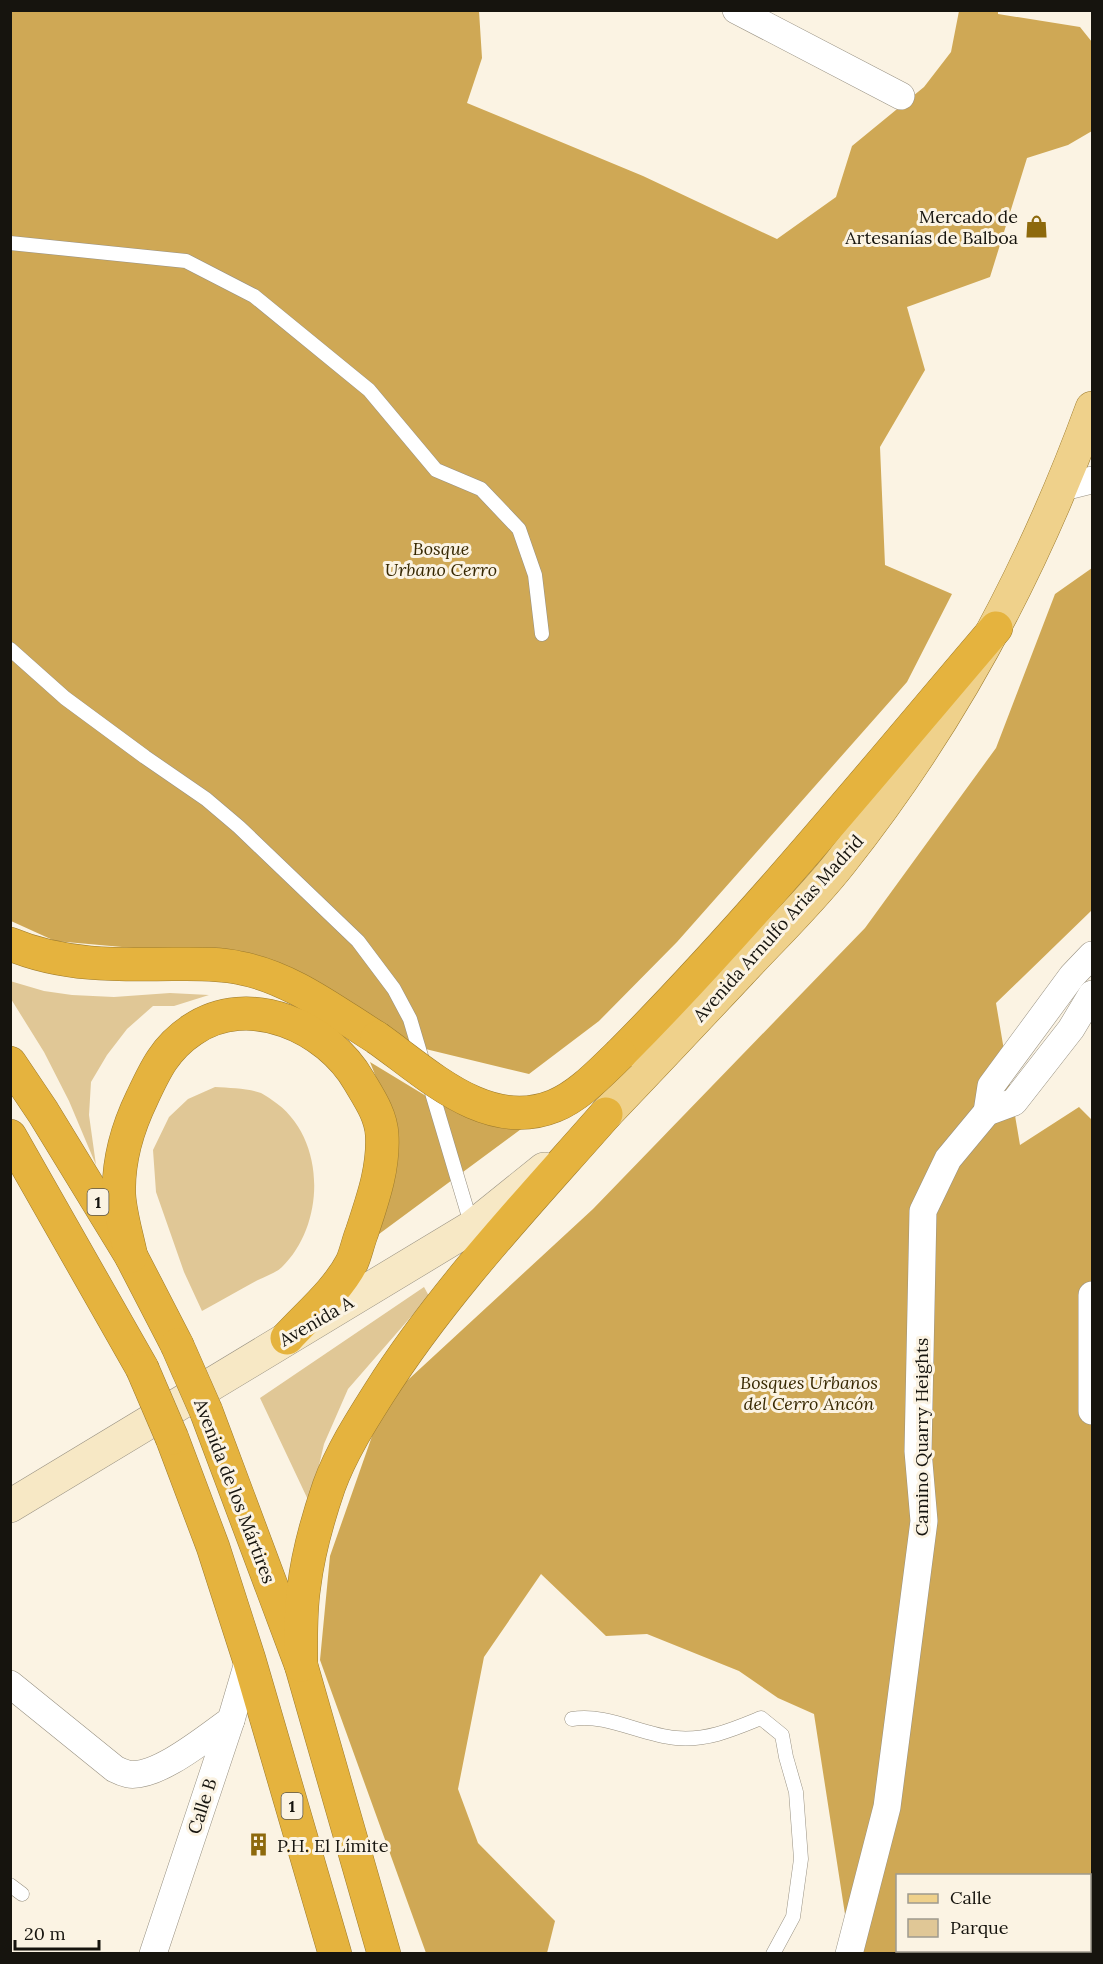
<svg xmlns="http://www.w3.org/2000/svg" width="1103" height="1964" viewBox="0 0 1103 1964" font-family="Lora,serif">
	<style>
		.green { fill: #e0c796 }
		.forest { fill: #cfa855; fill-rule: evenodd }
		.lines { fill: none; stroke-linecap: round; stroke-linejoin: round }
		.lane-casing { stroke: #989182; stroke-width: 15 }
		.street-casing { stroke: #989182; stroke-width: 28 }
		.secondary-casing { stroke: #989182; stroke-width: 34 }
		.primary-casing { stroke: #9d7b2d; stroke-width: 34 }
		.highway-casing { stroke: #9d7b2d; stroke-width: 34 }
		.lane { stroke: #fff; stroke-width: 14 }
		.street { stroke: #fff; stroke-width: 27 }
		.secondary { stroke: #f7e8c5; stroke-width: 33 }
		.primary { stroke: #efd18b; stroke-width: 33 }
		.highway { stroke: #e5b33e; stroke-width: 33 }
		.highway-bridge-casing { stroke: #9d7b2d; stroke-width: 34; stroke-linecap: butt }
		.highway-bridge { stroke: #e5b33e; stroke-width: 33 }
		.labels { text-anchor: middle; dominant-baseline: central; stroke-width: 6; stroke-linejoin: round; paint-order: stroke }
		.shield { fill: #fbf3e3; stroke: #5b574e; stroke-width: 1.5 }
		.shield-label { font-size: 16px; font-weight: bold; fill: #16140e }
		.poi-label { font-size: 18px; fill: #16140e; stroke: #fbf3e3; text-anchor: end }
		.park-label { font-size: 18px; font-style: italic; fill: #372802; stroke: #fbf3e3 }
		.street-label { font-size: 18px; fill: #16140e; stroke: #fbf3e3 }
	</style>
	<rect width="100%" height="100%" fill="#fbf3e3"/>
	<g class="green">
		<path d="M10 981 44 991 72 995 114 997 170 993 209 995 174 1006H153L127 1029 107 1055 91 1082 89 1115 96 1165 69 1101 44 1052 11 999Z"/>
		<path d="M215 1087C230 1088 247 1088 261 1093 265 1095 269 1098 272 1100 326 1135 327 1223 282 1267 276 1273 266 1276 258 1280 239 1290 221 1301 202 1311L184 1272 156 1192 153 1150 169 1117 188 1099Z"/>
		<path d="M424 1287 429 1296 348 1389 324 1444 310 1504 260 1398Z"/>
	</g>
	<g class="forest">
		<path d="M11 11H479L482 58 467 103 643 176 777 239 836 197 852 146 924 87 951 52 959 11H998V14L1080 27 1092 42V131L1068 145 1027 158 990 277 907 307 925 370 880 447 885 565 952 594 907 682 677 942 599 1021 529 1074 409 1045 267 960 55 941 11 921Z"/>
		<path d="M1092 568V910L996 1003 1020 1145 1079 1107 1092 1120V1953H851L814 1714 778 1698 739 1671 647 1634 606 1636 541 1574 484 1657 458 1789 478 1843 555 1921 547 1953H426L320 1660 330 1556 384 1402 593 1209 865 928 996 748 1055 594ZM898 1876H1090V1950H898Z"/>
		<path d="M370 1062 431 1099 536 1118 375 1237 383 1095Z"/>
	</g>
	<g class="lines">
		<defs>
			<g id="lane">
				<path d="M10 243 186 261 254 296 369 390 436 470 481 489 519 529 535 575 542 634"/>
				<path d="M10 649 65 698 145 757 206 799 239 827 358 941 394 989 410 1019 472 1227"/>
				<path d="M572 1719C607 1713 641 1735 676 1738 707 1741 734 1729 761 1718L782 1735 786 1757 796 1792 801 1859 793 1917 773 1954"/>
				<path d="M10 1885 22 1894"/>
			</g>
			<g id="street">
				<path d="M736 10 901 96"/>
				<path d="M1060 488 1092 480"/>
				<path d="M987 1112 991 1086 1072 976 1092 955"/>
				<path d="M1092 1411V1295"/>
				<path d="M10 1684 115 1769C119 1771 124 1773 128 1774 157 1779 208 1736 231 1720"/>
				<path d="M153 1954 231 1720 249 1659"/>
				<path d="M849 1954 887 1807 924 1521 918 1451 923 1211 948 1159 987 1112 1014 1102 1071 1029 1092 994"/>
			</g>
			<path id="secondary" d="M10 1506 472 1227 544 1169"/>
			<path id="primary" d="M606 1114C653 1065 699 1016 746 966 778 932 812 899 841 862 950 725 1032 572 1092 408"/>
			<g id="highway">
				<path d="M10 944C62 966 117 965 172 964 195 964 218 963 240 968 290 977 335 1012 377 1038"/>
				<path d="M620 1054C753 920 873 772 996 628"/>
				<path d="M10 1063 43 1112 131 1256 177 1345"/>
				<path d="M10 1136 142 1368"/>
				<path d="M131 1256C127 1236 120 1214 119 1194 118 1159 127 1129 142 1098 155 1070 165 1048 192 1030 249 991 328 1027 359 1081 369 1098 381 1115 382 1135 384 1169 372 1201 362 1232 358 1242 356 1253 352 1262 337 1291 309 1314 287 1338"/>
				<path d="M206 1411 301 1665 384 1954"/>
				<path d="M172 1438 213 1547 249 1659 335 1954"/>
				<path d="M301 1665C301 1639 300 1613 304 1587 308 1553 318 1518 329 1486 341 1453 360 1423 379 1393 443 1292 527 1204 606 1114"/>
			</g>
		</defs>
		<use href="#lane" class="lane-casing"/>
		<use href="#street" class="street-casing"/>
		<use href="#secondary" class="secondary-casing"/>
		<use href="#primary" class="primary-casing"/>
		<use href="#highway" class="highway-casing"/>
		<use href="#lane" class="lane"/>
		<use href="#street" class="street"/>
		<use href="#secondary" class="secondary"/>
		<use href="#primary" class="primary"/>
		<use href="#highway" class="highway"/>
		<defs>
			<g id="highway-bridge">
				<path d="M377 1038C428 1074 487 1133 554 1106 579 1096 600 1073 620 1054"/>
				<path d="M177 1345 206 1411"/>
				<path d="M142 1368 172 1438"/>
			</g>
		</defs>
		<use href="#highway-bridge" class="highway-bridge-casing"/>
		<use href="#highway-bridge" class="highway-bridge"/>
	</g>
	<defs>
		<symbol id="shop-bare" viewBox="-9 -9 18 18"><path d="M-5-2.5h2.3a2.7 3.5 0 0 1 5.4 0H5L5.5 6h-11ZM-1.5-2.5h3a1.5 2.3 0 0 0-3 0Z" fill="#8d690c" stroke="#fbf3e3" stroke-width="2.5" paint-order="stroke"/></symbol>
		<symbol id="building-bare" viewBox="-9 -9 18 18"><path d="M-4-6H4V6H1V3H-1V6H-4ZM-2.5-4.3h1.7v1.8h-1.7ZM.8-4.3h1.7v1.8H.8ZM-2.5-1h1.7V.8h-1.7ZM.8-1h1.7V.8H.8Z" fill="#8d690c" stroke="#fbf3e3" stroke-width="2.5" paint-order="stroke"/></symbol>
	</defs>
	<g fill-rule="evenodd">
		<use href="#shop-bare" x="1020" y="210" width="33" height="33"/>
		<use href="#building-bare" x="242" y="1828" width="33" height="33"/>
	</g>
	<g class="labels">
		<g class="shield">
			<rect x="87.5" y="1189" width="21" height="26" rx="4.5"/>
			<rect x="281.5" y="1793" width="21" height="26" rx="4.5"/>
		</g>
		<g class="shield-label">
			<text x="98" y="1202">1</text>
			<text x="292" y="1806">1</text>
		</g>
		<g class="poi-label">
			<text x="1018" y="216">Mercado de<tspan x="1018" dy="21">Artesanías de Balboa</tspan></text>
			<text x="277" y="1845" text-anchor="start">P.H. El Límite</text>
		</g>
		<g class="park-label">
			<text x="441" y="548">Bosque<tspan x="441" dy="21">Urbano Cerro</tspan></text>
			<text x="809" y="1382">Bosques Urbanos<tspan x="809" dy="21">del Cerro Ancón</tspan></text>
		</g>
		<g class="street-label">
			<text transform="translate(778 928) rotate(-48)">Avenida Arnulfo Arias Madrid</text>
			<text transform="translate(316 1321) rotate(-30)">Avenida A</text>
			<text transform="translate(921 1437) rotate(-90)">Camino Quarry Heights</text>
			<text transform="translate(235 1491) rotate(69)">Avenida de los Mártires</text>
			<text transform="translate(202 1806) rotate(-72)">Calle B</text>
		</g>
	</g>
	<rect width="1103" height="1964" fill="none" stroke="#16140e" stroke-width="24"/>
	<rect x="896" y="1874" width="195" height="78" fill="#fbf3e3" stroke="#9f9a8e" stroke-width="1.5"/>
	<rect x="908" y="1894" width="30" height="9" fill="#efd18b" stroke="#9f9a8e" stroke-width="1.5"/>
	<text x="950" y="1904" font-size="18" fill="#16140e">Calle</text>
	<rect x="908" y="1919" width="30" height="18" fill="#e0c796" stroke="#9f9a8e" stroke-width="1.5"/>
	<text x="950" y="1934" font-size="18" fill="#16140e">Parque</text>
	<path d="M15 1940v9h84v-9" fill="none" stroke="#16140e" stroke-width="3"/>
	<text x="24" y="1940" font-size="18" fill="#16140e" stroke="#fbf3e3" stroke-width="4.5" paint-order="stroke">20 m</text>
</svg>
